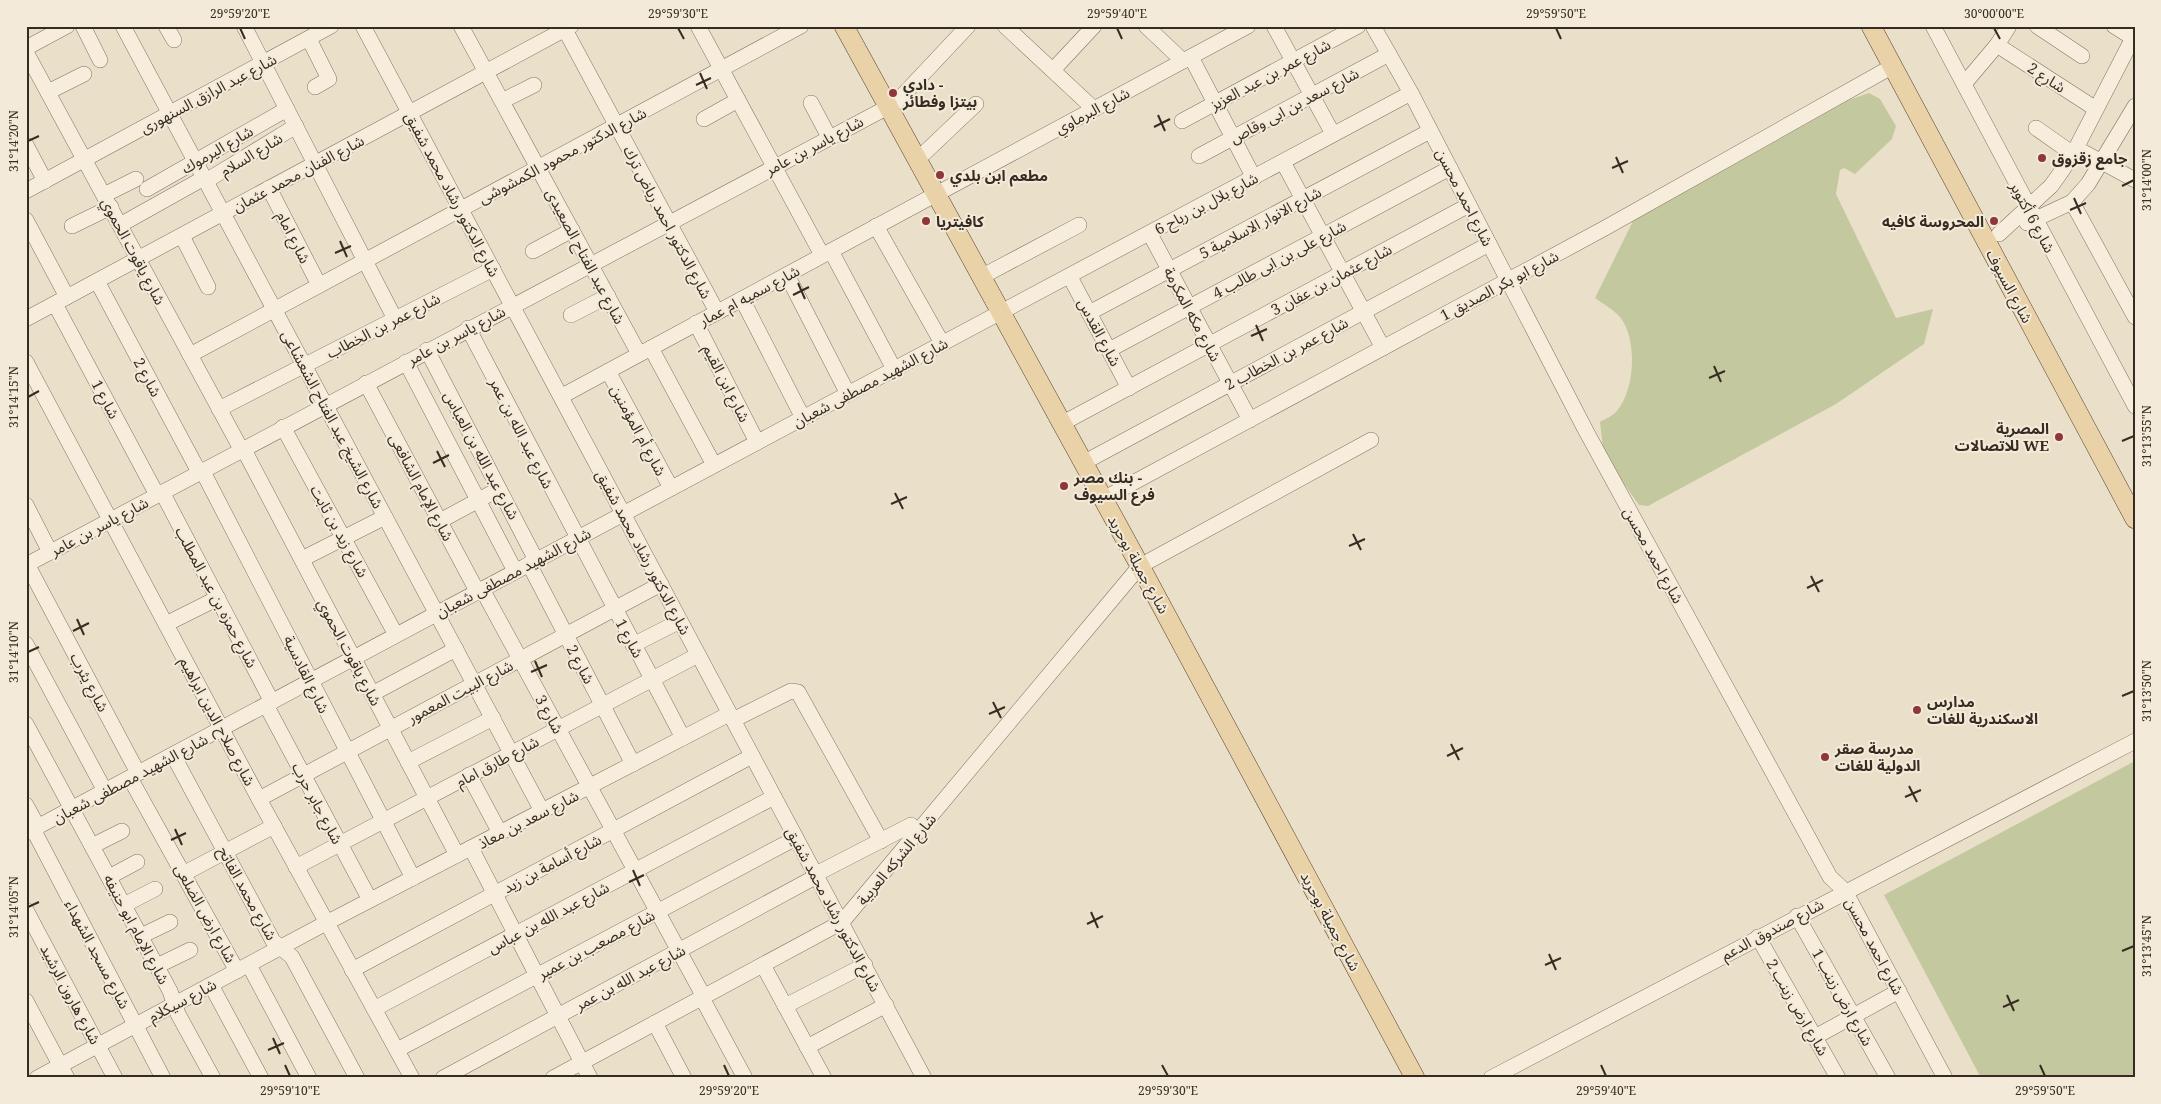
<svg xmlns="http://www.w3.org/2000/svg" width="2161" height="1104" viewBox="0 0 2161 1104" font-family="'Noto Serif','Noto Sans Arabic',serif">
	<style>
		.green { fill: #c4c89f }
		.lines { fill: none; stroke-linecap: round; stroke-linejoin: round }
		.minor-casing { stroke: #857360; stroke-width: 16 }
		.major-casing { stroke: #544234; stroke-width: 20 }
		.minor { stroke: #f6eddd; stroke-width: 15 }
		.major { stroke: #e9d2a7; stroke-width: 19 }
		.ticks { fill: none; stroke: #372c22; stroke-width: 2 }
		.poi-dot { fill: #8e363a; stroke: #f3ead9; stroke-width: 2 }
		.labels { text-anchor: middle; dominant-baseline: central; stroke-width: 4; stroke-linejoin: round; paint-order: stroke }
		.street-label { font-size: 15px; fill: #372c22; stroke: #f3ead9 }
		.poi-label { font-size: 15px; font-weight: bold; fill: #372c22; stroke: #f3ead9; text-anchor: start }
		.neatline { fill: none; stroke: #372c22; stroke-width: 2 }
		.ticks-label { font-size: 12px; text-anchor: middle; fill: #372c22 }
	</style>
	<rect width="100%" height="100%" fill="#eae0ca"/>
	<g class="green">
		<path d="M1869 93 1880 99 1896 126 1892 139 1855 174 1844 168 1840 170 1836 194 1896 318 1933 309 1924 344 1836 404 1648 506 1639 505 1617 474 1603 448 1600 422C1605 419 1612 416 1616 412 1635 391 1638 340 1620 317 1614 310 1603 304 1595 298L1633 221 1849 100Z"/>
		<path d="M2135 761V1078H1981L1884 895Z"/>
	</g>
	<g class="lines">
		<defs>
			<g id="minor">
				<path d="M83 26 100 60"/>
				<path d="M123 26 542 811"/>
				<path d="M166 26 174 40"/>
				<path d="M244 26 395 319"/>
				<path d="M363 26 924 1078"/>
				<path d="M461 26 639 354"/>
				<path d="M563 26 717 312"/>
				<path d="M698 26 822 255"/>
				<path d="M1005 26 1094 109"/>
				<path d="M1146 26 1183 61"/>
				<path d="M1274 26 1333 134"/>
				<path d="M1373 26 1411 93 1586 431 1830 877 1845 891 1945 1078"/>
				<path d="M1933 26 2135 406"/>
				<path d="M2037 26 2082 56"/>
				<path d="M2114 26 2133 38"/>
				<path d="M309 39 329 79 315 87"/>
				<path d="M1997 45 2096 109"/>
				<path d="M26 48 67 26"/>
				<path d="M26 52 241 449"/>
				<path d="M1191 57 1254 178"/>
				<path d="M1053 70 1094 26"/>
				<path d="M1964 84 1997 45 2009 26"/>
				<path d="M48 92 84 74"/>
				<path d="M502 101 534 85"/>
				<path d="M811 103 829 137"/>
				<path d="M889 110 968 26"/>
				<path d="M704 119 738 100"/>
				<path d="M1182 121 1358 26"/>
				<path d="M2036 128 2073 154"/>
				<path d="M26 145 45 181"/>
				<path d="M2076 148 2135 180"/>
				<path d="M1199 156 1389 54"/>
				<path d="M917 160 976 104"/>
				<path d="M1283 162 1383 348"/>
				<path d="M206 181 296 126"/>
				<path d="M269 188 319 285"/>
				<path d="M147 189 287 109"/>
				<path d="M26 191 331 26"/>
				<path d="M104 195 136 179"/>
				<path d="M2072 202 2135 317"/>
				<path d="M26 220 67 297"/>
				<path d="M2027 223 2072 202 2088 184 2135 106"/>
				<path d="M120 225 204 178"/>
				<path d="M72 226 111 207"/>
				<path d="M876 226 942 343"/>
				<path d="M1150 234 1250 420"/>
				<path d="M1999 234 2051 186 2059 175 2073 154 2135 34"/>
				<path d="M182 236 208 287"/>
				<path d="M533 251 572 230"/>
				<path d="M831 251 894 369"/>
				<path d="M787 275 848 394"/>
				<path d="M981 277 1079 225"/>
				<path d="M1070 277 1129 388"/>
				<path d="M97 281 199 472"/>
				<path d="M742 299 803 418"/>
				<path d="M55 304 157 495"/>
				<path d="M1089 313 1430 131"/>
				<path d="M571 315 608 296"/>
				<path d="M26 319 571 26"/>
				<path d="M696 323 757 442"/>
				<path d="M468 328 683 738"/>
				<path d="M651 348 714 465"/>
				<path d="M427 350 536 560"/>
				<path d="M1109 350 1450 168"/>
				<path d="M190 355 801 26"/>
				<path d="M26 362 259 799 412 1078"/>
				<path d="M406 362 515 571"/>
				<path d="M608 371 671 488"/>
				<path d="M366 383 477 591"/>
				<path d="M562 396 1248 26"/>
				<path d="M219 409 493 269"/>
				<path d="M1061 424 1469 205"/>
				<path d="M283 427 396 635"/>
				<path d="M243 448 457 855"/>
				<path d="M1083 463 1489 244"/>
				<path d="M202 470 413 878"/>
				<path d="M162 492 272 702"/>
				<path d="M1103 499 1605 228 1893 66"/>
				<path d="M26 505 50 552"/>
				<path d="M440 521 499 489"/>
				<path d="M302 559 385 517"/>
				<path d="M27 564 138 773"/>
				<path d="M529 564 633 764"/>
				<path d="M26 565 888 107"/>
				<path d="M482 589 704 997"/>
				<path d="M166 624 218 598"/>
				<path d="M26 644 105 791"/>
				<path d="M633 645 680 621"/>
				<path d="M372 694 456 649"/>
				<path d="M266 705 370 900"/>
				<path d="M733 720 791 691 798 692 881 841"/>
				<path d="M26 724 170 991 178 1014 213 1078"/>
				<path d="M173 755 273 941 292 957 357 1078"/>
				<path d="M408 762 493 718"/>
				<path d="M469 775 500 833"/>
				<path d="M130 778 237 971"/>
				<path d="M259 799 661 584"/>
				<path d="M26 805 38 827"/>
				<path d="M33 829 163 1078"/>
				<path d="M26 833 1411 93"/>
				<path d="M92 846 122 831"/>
				<path d="M471 848 590 1078"/>
				<path d="M296 867 698 655"/>
				<path d="M183 874 274 826"/>
				<path d="M816 874 911 825"/>
				<path d="M109 877 137 862"/>
				<path d="M124 905 155 889"/>
				<path d="M26 910 115 1078"/>
				<path d="M1797 916 1888 1078"/>
				<path d="M141 936 170 922"/>
				<path d="M1758 937 1838 1078"/>
				<path d="M249 965 309 1078"/>
				<path d="M763 965 824 1078"/>
				<path d="M157 966 190 950"/>
				<path d="M352 970 752 756"/>
				<path d="M211 985 261 1078"/>
				<path d="M702 998 745 1078"/>
				<path d="M26 1001 67 1078"/>
				<path d="M785 1006 865 965"/>
				<path d="M374 1009 774 797"/>
				<path d="M655 1023 684 1078"/>
				<path d="M1815 1037 1899 991"/>
				<path d="M807 1047 886 1005"/>
				<path d="M397 1050 796 838"/>
				<path d="M37 1078 326 923 729 714"/>
				<path d="M443 1078 817 876"/>
				<path d="M553 1078 842 922 1140 566 1371 440"/>
				<path d="M1491 1078 2135 741"/>
			</g>
			<g id="major">
				<path d="M844 26 1140 566 1415 1078"/>
				<path d="M1871 26 2135 519"/>
			</g>
		</defs>
		<use href="#minor" class="minor-casing"/>
		<use href="#major" class="major-casing"/>
		<use href="#minor" class="minor"/>
		<use href="#major" class="major"/>
	</g>
	<path class="ticks" d="M240 28 245 39M678 28 684 39M1117 28 1122 39M1556 28 1561 39M1994 28 2000 39M700 73 707 89M696 85 711 78M1158 115 1165 131M1154 127 1170 119M28 141 39 136M1616 157 1623 173M1612 168 1628 161M2122 186 2134 180M2074 198 2081 214M2070 210 2086 203M340 241 347 257M335 253 351 246M798 283 805 299M793 295 809 287M1256 325 1263 341M1251 336 1267 329M1714 366 1721 382M1709 378 1725 371M28 397 39 391M2122 441 2134 436M437 451 445 467M433 463 449 455M895 493 903 509M891 504 907 497M1353 534 1361 550M1349 546 1365 539M1811 576 1819 592M1807 588 1823 580M77 619 84 635M73 631 89 623M28 652 39 647M535 661 542 677M531 672 547 665M2122 696 2134 691M993 702 1001 718M989 714 1005 707M1451 744 1459 760M1447 756 1463 748M1909 786 1917 802M1905 797 1921 790M175 829 182 845M171 840 186 833M633 870 640 886M629 882 644 875M28 907 39 902M1091 912 1098 928M1087 924 1103 916M2122 951 2134 946M1549 954 1556 970M1545 965 1561 958M2007 995 2014 1011M2003 1007 2019 1000M273 1038 280 1054M268 1050 284 1043M285 1065 290 1076M724 1065 729 1076M1162 1065 1168 1076M1601 1065 1606 1076M2040 1065 2045 1076"/>
	<g class="poi-dot">
		<circle cx="893" cy="93" r="5"/>
		<circle cx="2042" cy="158" r="5"/>
		<circle cx="940" cy="175" r="5"/>
		<circle cx="926" cy="221" r="5"/>
		<circle cx="1994" cy="221" r="5"/>
		<circle cx="2059" cy="437" r="5"/>
		<circle cx="1064" cy="486" r="5"/>
		<circle cx="1917" cy="710" r="5"/>
		<circle cx="1825" cy="757" r="5"/>
	</g>
	<g class="labels">
		<g class="street-label">
			<text transform="translate(1270 74) rotate(-28)">شارع عمر بن عبد العزيز</text>
			<text transform="translate(2047 77) rotate(33)">شارع 2</text>
			<text transform="translate(208 93) rotate(-28)">شارع عبد الرازق السنهورى</text>
			<text transform="translate(1294 105) rotate(-28)">شارع سعد بن ابى وقاص</text>
			<text transform="translate(1092 110) rotate(-28)">شارع البرماوي</text>
			<text transform="translate(814 145) rotate(-28)">شارع ياسر بن عامر</text>
			<text transform="translate(217 149) rotate(-30)">شارع اليرموك</text>
			<text transform="translate(251 154) rotate(-31)">شارع السلام</text>
			<text transform="translate(562 155) rotate(-28)">شارع الدكتور محمود الكمشوشى</text>
			<text transform="translate(298 173) rotate(-28)">شارع الفنان محمد عثمان</text>
			<text transform="translate(453 194) rotate(62)">شارع الدكتور رشاد محمد شفيق</text>
			<text transform="translate(1465 197) rotate(63)">شارع احمد محسن</text>
			<text transform="translate(1206 203) rotate(-28)">شارع بلال بن رباح 6</text>
			<text transform="translate(2033 217) rotate(62)">شارع 6 أكتوبر</text>
			<text transform="translate(668 222) rotate(62)">شارع الدكتور احمد رياض ترك</text>
			<text transform="translate(1260 222) rotate(-28)">شارع الانوار الاسلامية 5</text>
			<text transform="translate(294 237) rotate(63)">شارع امام</text>
			<text transform="translate(134 251) rotate(62)">شارع ياقوت الحموي</text>
			<text transform="translate(586 256) rotate(62)">شارع عبد الفتاح الصعيدى</text>
			<text transform="translate(1279 259) rotate(-28)">شارع على بن ابى طالب 4</text>
			<text transform="translate(1331 279) rotate(-28)">شارع عثمان بن عفان 3</text>
			<text transform="translate(1499 285) rotate(-28)">شارع ابو بكر الصديق 1</text>
			<text transform="translate(2010 286) rotate(62)">شارع السيوف</text>
			<text transform="translate(749 295) rotate(-28)">شارع سميه ام عمار</text>
			<text transform="translate(1193 314) rotate(62)">شارع مكه المكرمة</text>
			<text transform="translate(383 325) rotate(-27)">شارع عمر بن الخطاب</text>
			<text transform="translate(1100 332) rotate(62)">شارع القدس</text>
			<text transform="translate(456 335) rotate(-28)">شارع ياسر بن عامر</text>
			<text transform="translate(1286 353) rotate(-28)">شارع عمر بن الخطاب 2</text>
			<text transform="translate(148 377) rotate(62)">شارع 2</text>
			<text transform="translate(870 382) rotate(-28)">شارع الشهيد مصطفى شعبان</text>
			<text transform="translate(727 383) rotate(63)">شارع ابن القيم</text>
			<text transform="translate(106 399) rotate(62)">شارع 1</text>
			<text transform="translate(333 419) rotate(62)">شارع الشيخ عبد الفتاح الشعشاعى</text>
			<text transform="translate(639 430) rotate(62)">شارع أم المؤمنين</text>
			<text transform="translate(522 433) rotate(63)">شارع عبد الله بن عمر</text>
			<text transform="translate(482 455) rotate(62)">شارع عبد الله بن العباس</text>
			<text transform="translate(422 487) rotate(62)">شارع الإمام الشافعى</text>
			<text transform="translate(99 526) rotate(-28)">شارع ياسر بن عامر</text>
			<text transform="translate(340 531) rotate(61)">شارع زيد بن ثابت</text>
			<text transform="translate(644 552) rotate(62)">شارع الدكتور رشاد محمد شفيق</text>
			<text transform="translate(1654 555) rotate(61)">شارع احمد محسن</text>
			<text transform="translate(1139 564) rotate(61)">شارع جميلة بوحريد</text>
			<text transform="translate(513 572) rotate(-28)">شارع الشهيد مصطفى شعبان</text>
			<text transform="translate(217 597) rotate(62)">شارع حمزه بن عبد المطلب</text>
			<text transform="translate(630 638) rotate(62)">شارع 1</text>
			<text transform="translate(350 652) rotate(62)">شارع ياقوت الحموي</text>
			<text transform="translate(581 664) rotate(62)">شارع 2</text>
			<text transform="translate(307 674) rotate(64)">شارع القادسية</text>
			<text transform="translate(90 682) rotate(62)">شارع يثرب</text>
			<text transform="translate(460 691) rotate(-28)">شارع البيت المعمور</text>
			<text transform="translate(550 714) rotate(61)">شارع 3</text>
			<text transform="translate(218 721) rotate(62)">شارع صلاح الدين ابراهيم</text>
			<text transform="translate(497 761) rotate(-28)">شارع طارق امام</text>
			<text transform="translate(130 778) rotate(-28)">شارع الشهيد مصطفى شعبان</text>
			<text transform="translate(318 803) rotate(62)">شارع جابر حرب</text>
			<text transform="translate(528 819) rotate(-27)">شارع سعد بن معاذ</text>
			<text transform="translate(896 859) rotate(-50)">شارع الشركه العربية</text>
			<text transform="translate(552 863) rotate(-28)">شارع أسامة بن زيد</text>
			<text transform="translate(248 893) rotate(61)">شارع محمد الفاتح</text>
			<text transform="translate(834 909) rotate(62)">شارع الدكتور رشاد محمد شفيق</text>
			<text transform="translate(206 913) rotate(61)">شارع ارض الضلعى</text>
			<text transform="translate(548 917) rotate(-28)">شارع عبد الله بن عباس</text>
			<text transform="translate(1331 921) rotate(62)">شارع جميلة بوحريد</text>
			<text transform="translate(137 929) rotate(62)">شارع الإمام ابو حنيفه</text>
			<text transform="translate(1772 929) rotate(-28)">شارع صندوق الدعم</text>
			<text transform="translate(596 944) rotate(-28)">شارع مصعب بن عمير</text>
			<text transform="translate(1875 946) rotate(62)">شارع احمد محسن</text>
			<text transform="translate(98 954) rotate(62)">شارع مسجد الشهداء</text>
			<text transform="translate(630 977) rotate(-28)">شارع عبد الله بن عمر</text>
			<text transform="translate(71 994) rotate(62)">شارع هارون الرشيد</text>
			<text transform="translate(1843 997) rotate(61)">شارع ارض زينب 1</text>
			<text transform="translate(182 1000) rotate(-28)">شارع سيكلام</text>
			<text transform="translate(1798 1007) rotate(60)">شارع ارض زينب 2</text>
		</g>
		<g class="poi-label">
			<text x="903" y="84">دادي -<tspan x="903" dy="17">بيتزا وفطائر</tspan></text>
			<text x="2052" y="158">جامع زقزوق</text>
			<text x="950" y="175">مطعم ابن بلدي</text>
			<text x="936" y="221">كافيتريا</text>
			<text x="1984" y="221" text-anchor="end">المحروسة كافيه</text>
			<text x="2049" y="428" text-anchor="end">المصرية<tspan x="2049" dy="17">للاتصالات WE</tspan></text>
			<text x="1074" y="477">بنك مصر -<tspan x="1074" dy="17">فرع السيوف</tspan></text>
			<text x="1927" y="701">مدارس<tspan x="1927" dy="17">الاسكندرية للغات</tspan></text>
			<text x="1835" y="748">مدرسة صقر<tspan x="1835" dy="17">الدولية للغات</tspan></text>
		</g>
	</g>
	<rect width="2161" height="1104" fill="none" stroke="#f3ead9" stroke-width="55"/>
	<rect x="28" y="28" width="2106" height="1048" class="neatline"/>
	<g class="ticks-label">
		<text x="240" y="18">29°59'20"E</text>
		<text x="678" y="18">29°59'30"E</text>
		<text x="1117" y="18">29°59'40"E</text>
		<text x="1556" y="18">29°59'50"E</text>
		<text x="1994" y="18">30°00'00"E</text>
		<text transform="translate(14 141) rotate(-90)" y="4">31°14'20"N</text>
		<text transform="translate(2147 180) rotate(-90)" y="4">31°14'00"N</text>
		<text transform="translate(14 397) rotate(-90)" y="4">31°14'15"N</text>
		<text transform="translate(2147 436) rotate(-90)" y="4">31°13'55"N</text>
		<text transform="translate(14 652) rotate(-90)" y="4">31°14'10"N</text>
		<text transform="translate(2147 691) rotate(-90)" y="4">31°13'50"N</text>
		<text transform="translate(14 907) rotate(-90)" y="4">31°14'05"N</text>
		<text transform="translate(2147 946) rotate(-90)" y="4">31°13'45"N</text>
		<text x="290" y="1095">29°59'10"E</text>
		<text x="729" y="1095">29°59'20"E</text>
		<text x="1168" y="1095">29°59'30"E</text>
		<text x="1606" y="1095">29°59'40"E</text>
		<text x="2045" y="1095">29°59'50"E</text>
	</g>
</svg>
